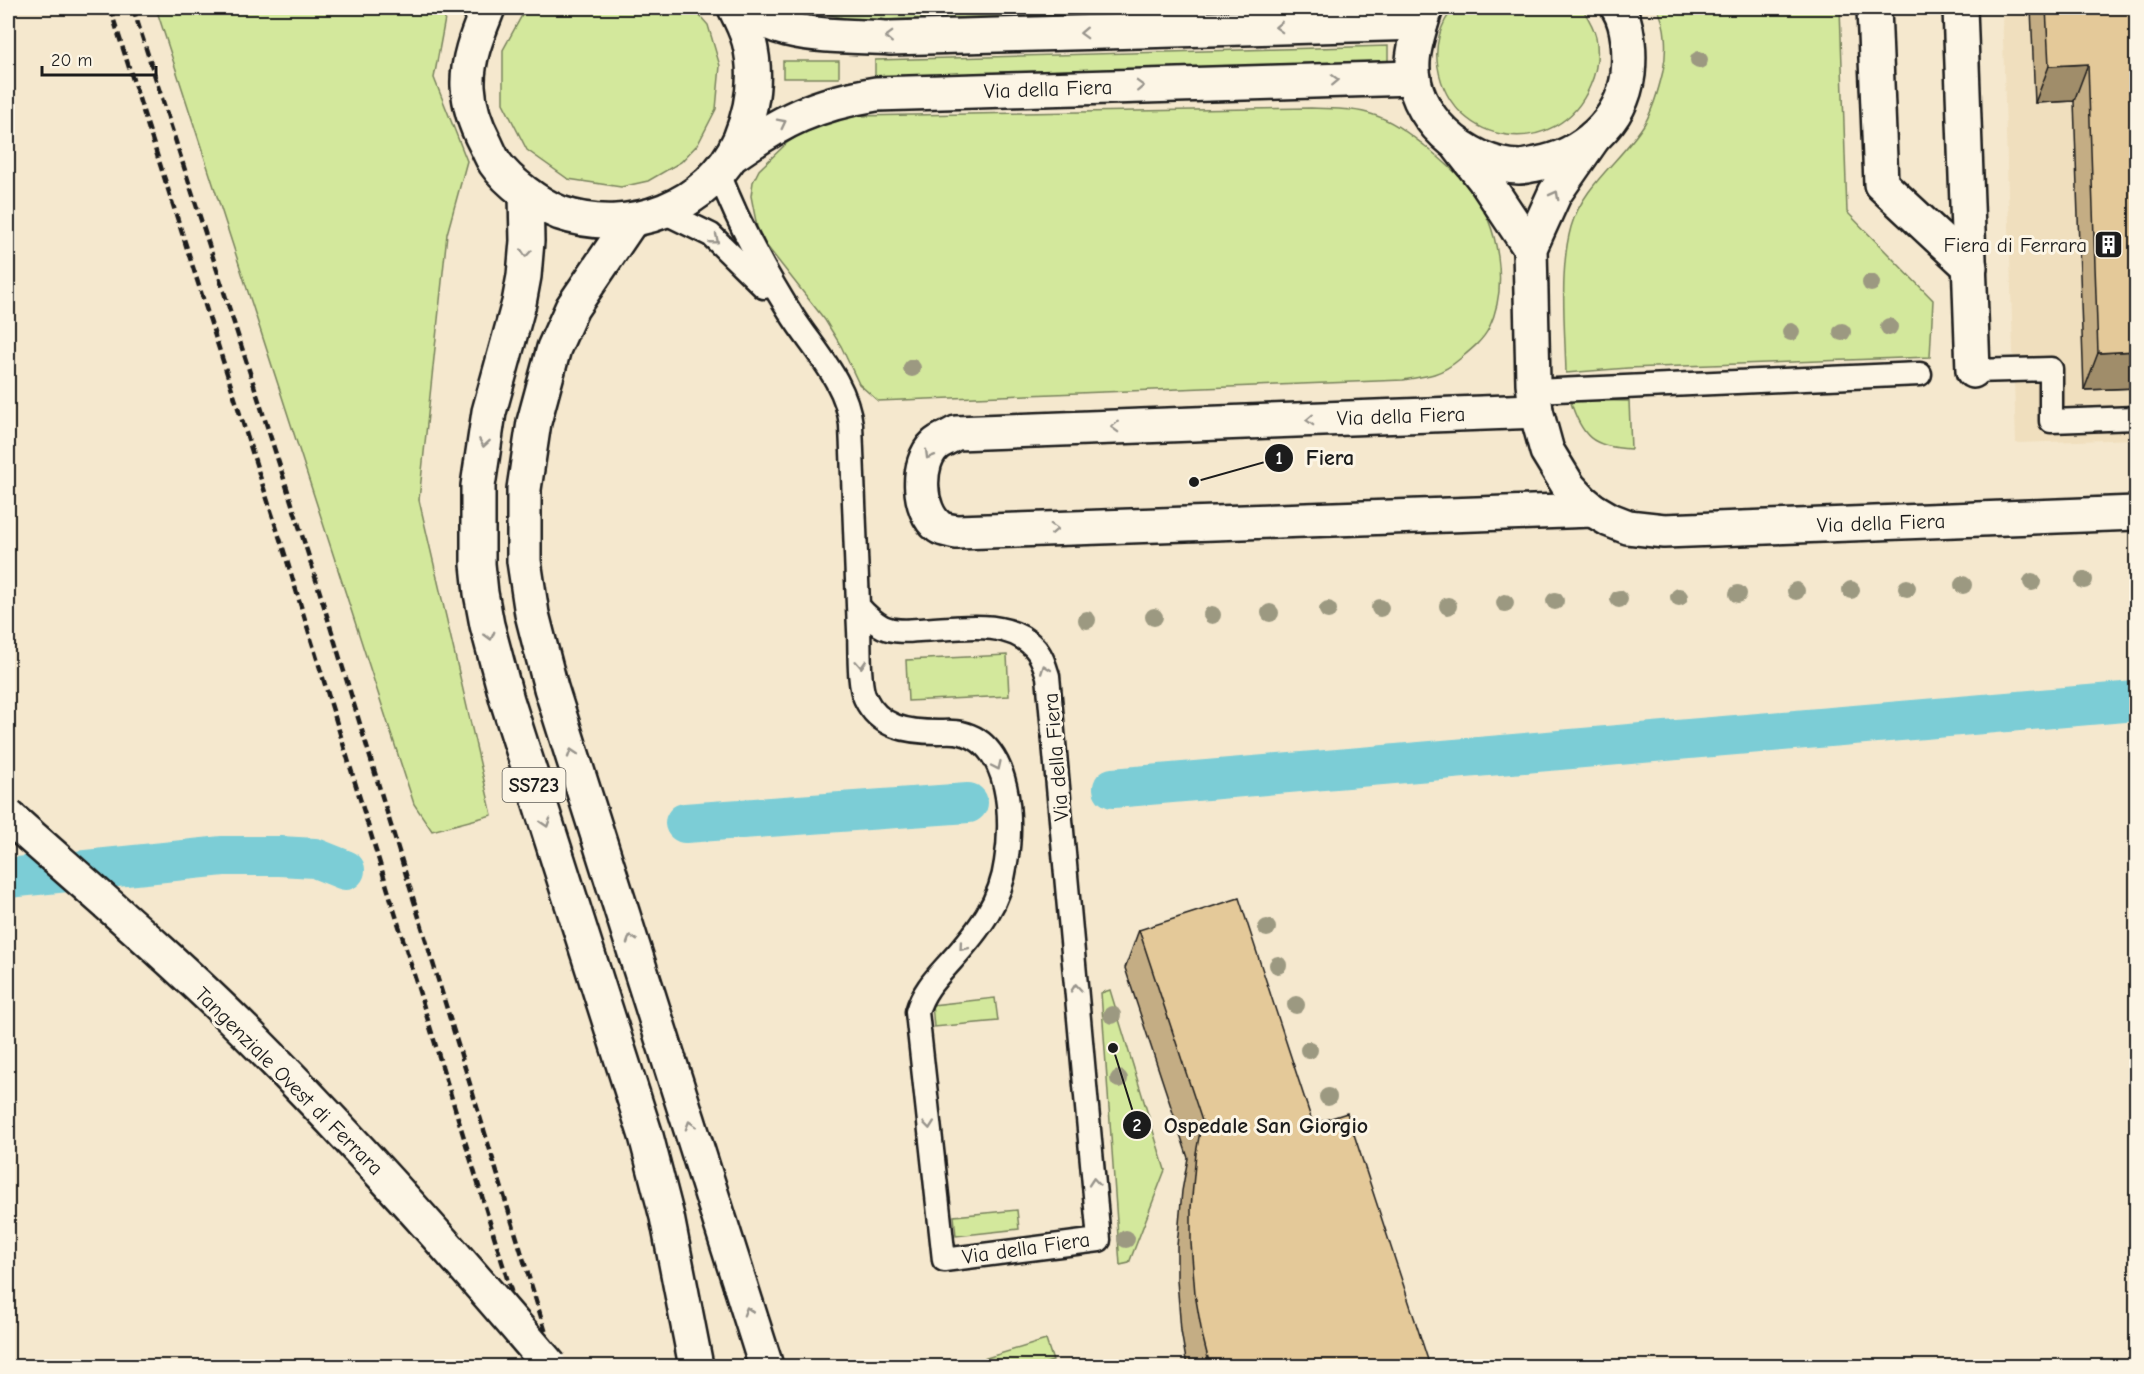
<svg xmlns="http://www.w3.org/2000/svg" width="2144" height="1374" viewBox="0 0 2144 1374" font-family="'Comic Neue',sans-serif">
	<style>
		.built { fill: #f0dfbe }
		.green { fill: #d3e89c; stroke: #78825c; stroke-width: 1.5 }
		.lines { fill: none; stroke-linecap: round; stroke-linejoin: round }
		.canal { stroke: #7ccdd6; stroke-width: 40 }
		.lane-casing { stroke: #1c1c1c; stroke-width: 27 }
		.street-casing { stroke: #1c1c1c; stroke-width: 38 }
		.secondary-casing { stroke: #1c1c1c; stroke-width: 38 }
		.highway-casing { stroke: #1c1c1c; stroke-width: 38 }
		.lane { stroke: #fcf5e5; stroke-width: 22 }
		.street { stroke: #fcf5e5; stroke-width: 33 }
		.secondary { stroke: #fcf5e5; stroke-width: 33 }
		.highway { stroke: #fcf5e5; stroke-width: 33 }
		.rail { stroke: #1c1c1c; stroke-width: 4.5; stroke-dasharray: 9 4.5; stroke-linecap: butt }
		.highway-bridge-casing { stroke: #1c1c1c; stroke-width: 38; stroke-linecap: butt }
		.highway-bridge { stroke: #fcf5e5; stroke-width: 33 }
		.tree { fill: #9c9981 }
		.wall { fill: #c4ad84; stroke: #1c1c1c; stroke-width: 1.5 }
		.shaded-wall { fill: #a08d6b; stroke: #1c1c1c; stroke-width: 1.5 }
		.building { fill: #e4c999; stroke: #1c1c1c; stroke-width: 1.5 }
		.oneway { stroke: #97938b }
		.labels { text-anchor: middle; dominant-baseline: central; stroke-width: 6; stroke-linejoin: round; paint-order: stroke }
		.shield { fill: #fcf5e5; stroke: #5f5d58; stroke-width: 1.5 }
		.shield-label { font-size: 20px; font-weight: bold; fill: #1c1c1c }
		.street-label { font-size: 21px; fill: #1c1c1c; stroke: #fcf5e5 }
		.poi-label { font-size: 21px; fill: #1c1c1c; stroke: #fcf5e5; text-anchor: end }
		.leader { fill: none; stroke: #1c1c1c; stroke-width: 2 }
		.callout-dot { fill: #1c1c1c; stroke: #fcf5e5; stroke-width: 2 }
		.mark-label { font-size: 18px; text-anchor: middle; font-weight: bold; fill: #fff }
		.callout-label { font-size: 22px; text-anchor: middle; font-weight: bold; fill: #1c1c1c; stroke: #fcf5e5; stroke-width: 6; stroke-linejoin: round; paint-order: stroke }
	</style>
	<rect width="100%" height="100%" fill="#f5e8ce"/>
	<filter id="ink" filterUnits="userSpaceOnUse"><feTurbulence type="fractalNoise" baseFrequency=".0167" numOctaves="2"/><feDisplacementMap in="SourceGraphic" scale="12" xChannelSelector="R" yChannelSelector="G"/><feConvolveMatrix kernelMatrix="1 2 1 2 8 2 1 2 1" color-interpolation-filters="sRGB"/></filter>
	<g filter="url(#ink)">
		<path class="built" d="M2002 8H2136V439L2016 443Z"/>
		<g class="green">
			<path d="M156 8H447L434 78 467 161 447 234 419 500 492 815 432 831 414 804Z"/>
			<path d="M526 8H693L708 25 720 66 716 109 698 144 681 162 648 181 621 187 568 179 527 150 503 103V50Z"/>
			<path d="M803 8H1315L883 20 848 19Z"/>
			<path d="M1454 8H1582C1587 16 1594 27 1596 37 1599 53 1597 70 1590 86 1559 161 1451 148 1438 67 1434 47 1440 23 1454 8Z"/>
			<path d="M1657 8H1840L1847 212 1933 300 1930 357 1628 368 1566 373C1565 328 1559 270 1571 227 1583 185 1623 159 1645 123 1654 107 1659 88 1663 71 1667 51 1667 26 1657 8Z"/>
			<path d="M1388 46V63L875 77V60Z"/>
			<rect x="783" y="61" width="56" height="17"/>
			<path d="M1311 108C1333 109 1354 108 1374 115 1393 121 1409 134 1425 146 1441 159 1458 173 1471 190 1499 226 1509 286 1489 328 1483 340 1472 349 1461 358 1454 364 1444 371 1434 374 1424 377 1413 378 1403 380L878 401 859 384 841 346 825 320 766 245 757 227 751 196 753 182 759 170 788 142 805 131 824 123 856 116Z"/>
			<path d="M1570 400 1629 401 1631 449C1592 447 1582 437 1570 400Z"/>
			<path d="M1007 655 1009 696 908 701 906 660Z"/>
			<path d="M1110 990 1165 1170 1129 1263 1120 1265 1101 993Z"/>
			<path d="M995 998 998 1021 934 1027 932 1005Z"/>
			<path d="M1017 1210 1019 1229 956 1236 954 1216Z"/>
			<path d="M1046 1340 1053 1361 1036 1366H985L983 1359Z"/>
		</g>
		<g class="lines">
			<g class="canal">
				<path d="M1113 788 2136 701"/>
				<path d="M685 823 968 803"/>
				<path d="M8 878 223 856H280L315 858 345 870"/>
			</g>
			<defs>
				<g id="lane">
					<path d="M719 173C738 224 764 271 793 317 815 351 847 383 851 425 854 494 856 562 859 630 860 647 858 684 865 698 879 728 908 732 938 732 945 732 954 731 961 733 1012 744 1013 823 1006 862 1001 902 978 931 952 960 938 976 923 990 917 1012L944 1260 1099 1240 1048 676C1045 667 1042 655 1034 647 1006 617 955 629 919 630 907 631 894 632 883 627 873 622 865 614 858 606"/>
					<path d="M664 212 711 235 764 287"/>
					<path d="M1973 371 2051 369V421L2136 418"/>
					<path d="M1534 391 1920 374"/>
				</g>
				<g id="street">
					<path d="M740 8C755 16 770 25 787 29 820 37 856 36 890 38L1421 23"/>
					<path d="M1426 8C1421 24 1414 43 1413 61 1409 115 1466 165 1519 167 1524 167 1531 165 1537 164 1582 156 1622 122 1628 74 1630 54 1629 26 1618 8"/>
					<path d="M1874 8 1881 184 1970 267"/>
					<path d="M1960 8 1973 371"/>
					<path d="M1594 137 1555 193 1530 248 1533 383 1536 411 1547 451 1569 487 1582 501 1593 510 1610 520 1628 527 1664 531 2136 513"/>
					<path d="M1459 147 1484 179 1530 248"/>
					<path d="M733 155C783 120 815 104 876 94L1414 78"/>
					<path d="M1536 411 956 433C950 437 940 440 935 445 916 462 917 511 939 527 943 530 952 531 957 532L1593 510"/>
				</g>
				<path id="secondary" d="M488 8C478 33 467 58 468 86 469 105 476 126 485 143 488 149 491 157 495 163 508 182 539 205 560 213 629 237 710 207 740 139 753 107 758 75 749 41 746 30 740 18 735 8"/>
				<g id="highway">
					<path d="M526 194 527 241 524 276 519 303 489 412 478 486V564L481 593 487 625 507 700 646 1136 667 1217 696 1366"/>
					<path d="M631 221 572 308 554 348 534 422 524 489V561L532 614 551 688 766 1366"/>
				</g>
			</defs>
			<use href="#lane" class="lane-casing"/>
			<use href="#street" class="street-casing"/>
			<use href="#secondary" class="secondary-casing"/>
			<use href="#highway" class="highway-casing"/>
			<use href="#lane" class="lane"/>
			<use href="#street" class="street"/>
			<use href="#secondary" class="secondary"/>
			<use href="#highway" class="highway"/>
			<g class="rail">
				<path d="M110 8 288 564 534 1366"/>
				<path d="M133 8 309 557 556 1366"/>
			</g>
			<defs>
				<path id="highway-bridge" d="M8 816C89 888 173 959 250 1036 355 1141 454 1253 550 1366"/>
			</defs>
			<use href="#highway-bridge" class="highway-bridge-casing"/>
			<use href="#highway-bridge" class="highway-bridge"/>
		</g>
		<g class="tree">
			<circle cx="1699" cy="60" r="9"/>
			<circle cx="1871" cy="283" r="9"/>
			<circle cx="1889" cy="327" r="9"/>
			<circle cx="1791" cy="332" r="9"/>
			<circle cx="1842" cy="332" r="9"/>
			<circle cx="912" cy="368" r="9"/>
			<circle cx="2084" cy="580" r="9"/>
			<circle cx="2032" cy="582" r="9"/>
			<circle cx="1963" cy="585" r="9"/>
			<circle cx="1907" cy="588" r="9"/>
			<circle cx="1851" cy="590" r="9"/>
			<circle cx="1796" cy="591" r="9"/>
			<circle cx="1738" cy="594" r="9"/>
			<circle cx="1679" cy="597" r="9"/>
			<circle cx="1619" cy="599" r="9"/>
			<circle cx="1555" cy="601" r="9"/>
			<circle cx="1505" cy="603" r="9"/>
			<circle cx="1448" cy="606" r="9"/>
			<circle cx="1380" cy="608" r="9"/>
			<circle cx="1328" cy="610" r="9"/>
			<circle cx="1270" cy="613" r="9"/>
			<circle cx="1212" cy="615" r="9"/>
			<circle cx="1154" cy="617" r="9"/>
			<circle cx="1087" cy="620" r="9"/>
			<circle cx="1267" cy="928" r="9"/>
			<circle cx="1278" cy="965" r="9"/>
			<circle cx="1296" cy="1005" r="9"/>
			<circle cx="1112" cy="1015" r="9"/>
			<circle cx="1309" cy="1050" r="9"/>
			<circle cx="1119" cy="1079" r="9"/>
			<circle cx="1328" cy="1097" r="9"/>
			<circle cx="1126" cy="1239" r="9"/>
		</g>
		<g class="wall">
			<path d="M2031 8H2136V388L2084 390 2074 101 2035 103Z"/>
			<path d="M1139 930 1313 1124 1430 1366H1187L1181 1331 1177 1280V1246L1182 1191 1188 1158 1125 968Z"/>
		</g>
		<g class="shaded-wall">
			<path d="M2088 64 2074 101 2035 103 2049 66Z"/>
			<path d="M2136 351V388L2084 390 2098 353Z"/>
		</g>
		<g class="building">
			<path d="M2046 8H2136V351L2098 353 2088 64 2049 66Z"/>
			<path d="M1239 898 1313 1124 1347 1113 1430 1366H1210L1202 1334 1195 1294 1191 1243V1208L1196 1153 1202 1121 1139 930Z"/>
		</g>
		<defs><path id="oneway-chevron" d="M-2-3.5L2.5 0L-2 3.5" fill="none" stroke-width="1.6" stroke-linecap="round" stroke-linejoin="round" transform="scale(1.5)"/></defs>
		<g class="oneway">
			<use href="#oneway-chevron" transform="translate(1279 27) rotate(178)"/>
			<use href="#oneway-chevron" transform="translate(1084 33) rotate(178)"/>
			<use href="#oneway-chevron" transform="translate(889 37) rotate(-178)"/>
			<use href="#oneway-chevron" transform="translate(1335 80) rotate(-2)"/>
			<use href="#oneway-chevron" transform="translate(1140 86) rotate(-2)"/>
			<use href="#oneway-chevron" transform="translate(782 123) rotate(-27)"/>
			<use href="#oneway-chevron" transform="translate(1555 195) rotate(-62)"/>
			<use href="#oneway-chevron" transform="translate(715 240) rotate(39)"/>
			<use href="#oneway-chevron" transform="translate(526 253) rotate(95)"/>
			<use href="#oneway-chevron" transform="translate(1310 420) rotate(178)"/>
			<use href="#oneway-chevron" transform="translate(1115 427) rotate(178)"/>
			<use href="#oneway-chevron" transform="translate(484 443) rotate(99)"/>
			<use href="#oneway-chevron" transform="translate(929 455) rotate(121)"/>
			<use href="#oneway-chevron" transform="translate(1054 529) rotate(-2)"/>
			<use href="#oneway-chevron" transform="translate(490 636) rotate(75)"/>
			<use href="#oneway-chevron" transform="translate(861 664) rotate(87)"/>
			<use href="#oneway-chevron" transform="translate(1045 669) rotate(-110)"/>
			<use href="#oneway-chevron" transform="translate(572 753) rotate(-108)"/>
			<use href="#oneway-chevron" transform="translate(997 766) rotate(65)"/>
			<use href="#oneway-chevron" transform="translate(546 823) rotate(72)"/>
			<use href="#oneway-chevron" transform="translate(631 939) rotate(-108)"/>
			<use href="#oneway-chevron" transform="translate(963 947) rotate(130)"/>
			<use href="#oneway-chevron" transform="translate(1076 988) rotate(-95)"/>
			<use href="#oneway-chevron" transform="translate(690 1125) rotate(-107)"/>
			<use href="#oneway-chevron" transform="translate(929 1125) rotate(84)"/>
			<use href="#oneway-chevron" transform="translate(1094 1182) rotate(-95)"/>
			<use href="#oneway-chevron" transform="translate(748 1311) rotate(-107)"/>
		</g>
	</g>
	<defs>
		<symbol id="building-square" viewBox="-11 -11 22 22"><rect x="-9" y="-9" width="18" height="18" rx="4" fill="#1c1c1c" stroke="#fcf5e5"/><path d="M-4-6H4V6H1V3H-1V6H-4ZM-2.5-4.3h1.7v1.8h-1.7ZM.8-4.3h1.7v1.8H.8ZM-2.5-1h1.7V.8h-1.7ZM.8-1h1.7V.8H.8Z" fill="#fff"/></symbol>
	</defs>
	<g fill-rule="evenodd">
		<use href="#building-square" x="2092" y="228" width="33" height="33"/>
	</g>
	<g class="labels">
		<rect class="shield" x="502.5" y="768" width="63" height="34" rx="4.5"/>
		<g class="shield-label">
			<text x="534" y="785">SS723</text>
		</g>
		<g class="street-label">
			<text transform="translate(1048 89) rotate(-2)">Via della Fiera</text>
			<text transform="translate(1401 416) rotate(-2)">Via della Fiera</text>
			<text transform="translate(1881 523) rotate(-2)">Via della Fiera</text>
			<text transform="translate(1056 757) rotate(-95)">Via della Fiera</text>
			<text transform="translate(289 1081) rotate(45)">Tangenziale Ovest di Ferrara</text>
			<text transform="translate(1026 1248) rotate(-8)">Via della Fiera</text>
		</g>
		<g class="poi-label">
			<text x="2087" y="245">Fiera di Ferrara</text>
		</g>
	</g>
	<path class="leader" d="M1194 482L1279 458M1113 1048L1137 1125"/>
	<g class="callout-dot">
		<circle cx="1194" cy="482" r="6"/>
		<circle cx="1113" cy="1048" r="6"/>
		<circle cx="1279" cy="458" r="15"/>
		<circle cx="1137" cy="1125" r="15"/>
	</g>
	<g class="mark-label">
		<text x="1279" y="464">1</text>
		<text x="1137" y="1131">2</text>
	</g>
	<g class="callout-label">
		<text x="1330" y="465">Fiera</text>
		<text x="1266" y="1133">Ospedale San Giorgio</text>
	</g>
	<rect width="2144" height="1374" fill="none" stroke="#fcf5e5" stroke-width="30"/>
	<rect x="15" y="15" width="2114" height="1344" fill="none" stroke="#1c1c1c" stroke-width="2" filter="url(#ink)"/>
	<path d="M42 66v9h114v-9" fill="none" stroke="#1c1c1c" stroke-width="3"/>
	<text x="51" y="66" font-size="18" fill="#1c1c1c" stroke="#fcf5e5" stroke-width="4.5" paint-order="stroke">20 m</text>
</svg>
